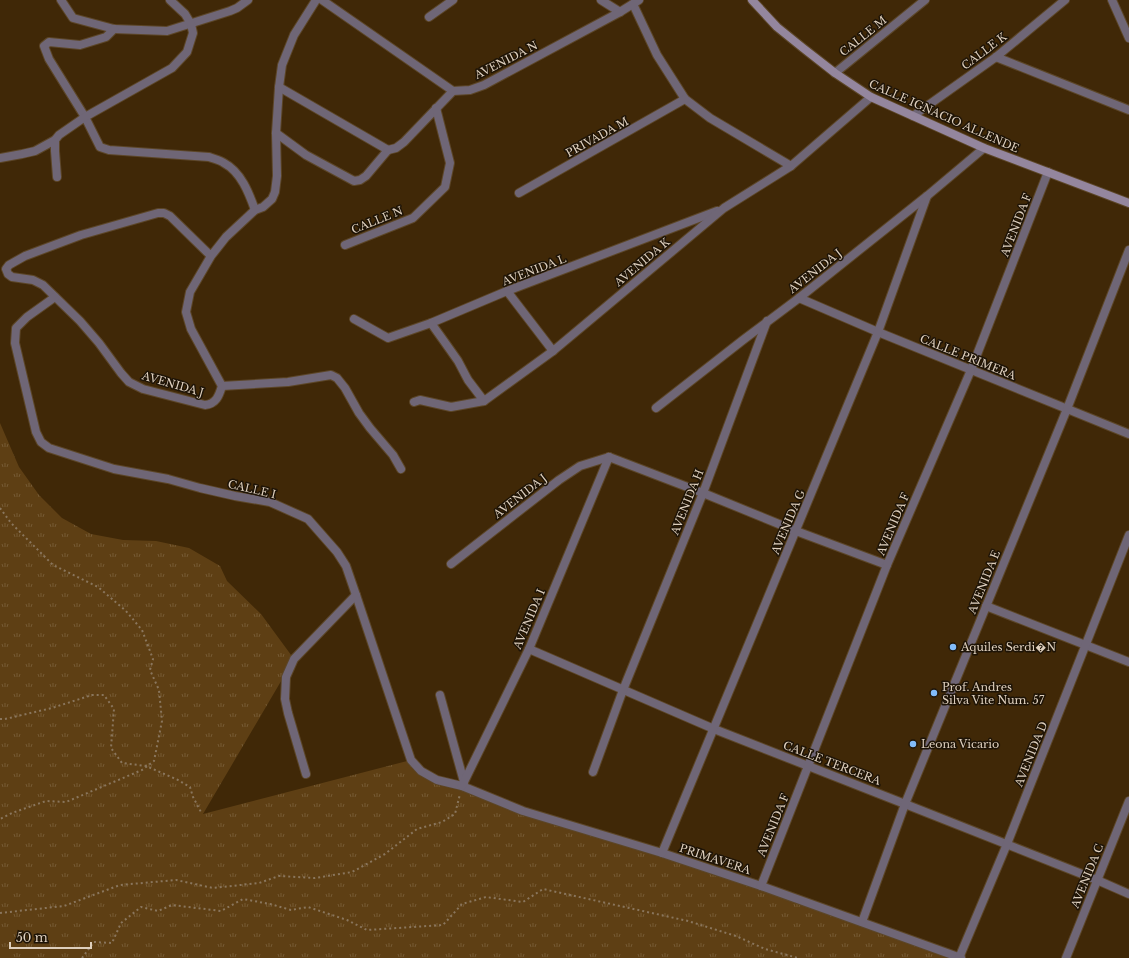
<svg xmlns="http://www.w3.org/2000/svg" width="1129" height="958" viewBox="0 0 1129 958" font-family="'Libre Baskerville',serif">
	<style>
		.grass { fill: url(#grass-tufts) }
		.lines { fill: none; stroke-linecap: round; stroke-linejoin: round }
		.street-casing { stroke: #5c4628; stroke-width: 10 }
		.secondary-casing { stroke: #5c4628; stroke-width: 10 }
		.path { stroke: #8a765d; stroke-width: 2; stroke-dasharray: 2 3; stroke-linecap: butt }
		.street { stroke: #6f6676; stroke-width: 8 }
		.secondary { stroke: #94869e; stroke-width: 8 }
		.poi-dot { fill: #82bcfa; stroke: #1e1407; stroke-width: 1.5 }
		.labels { text-anchor: middle; dominant-baseline: central; stroke-width: 3; stroke-linejoin: round; paint-order: stroke }
		.street-label { font-size: 11px; fill: #decfbd; stroke: #1e1407 }
		.poi-label { font-size: 11px; fill: #decfbd; stroke: #1e1407; text-anchor: start }
	</style>
	<defs>
		<pattern id="grass-tufts" width="24" height="20" patternUnits="userSpaceOnUse"><rect width="24" height="20" fill="#5e3f14"/><path d="M3 7l-1-3M5 7V3M7 7l1-3M15 17l-1-3M17 17v-4M19 17l1-3" fill="none" stroke="#755a34"/></pattern>
	</defs>
	<rect width="100%" height="100%" fill="#402807"/>
	<path class="grass" d="M0 423 19 467 39 495 62 518 91 534 123 540 156 541 189 548 220 566 227 581 261 614 294 659 203 814 411 760 421 771 523 811 653 855 761 886 961 958H0Z"/>
	<g class="lines">
		<defs>
			<g id="street">
				<path d="M61 0 73 18 114 29 167 31 230 11 237 8 248 0"/>
				<path d="M322 0 453 91"/>
				<path d="M601 0 620 12"/>
				<path d="M1112 0 1129 38"/>
				<path d="M633 4 657 55 685 99 710 118 791 166"/>
				<path d="M429 17 453 0"/>
				<path d="M114 29 106 37 80 45 49 42 44 46 49 59 85 117 100 147 109 150 209 157C214 159 220 160 224 163 241 172 249 193 255 210"/>
				<path d="M996 57 1129 110"/>
				<path d="M835 73 925 0"/>
				<path d="M279 87 388 150"/>
				<path d="M913 116 996 57 1065 0"/>
				<path d="M276 133 306 155 354 181 360 180 366 176 388 150 396 148 404 142 453 91 470 90 484 85 620 12 639 0"/>
				<path d="M0 158 22 154 35 151 55 140"/>
				<path d="M57 177 55 151V140L59 135 85 117 172 68 187 52 193 33 191 24 185 14 170 0"/>
				<path d="M519 193 685 99"/>
				<path d="M345 245 413 218 445 187 450 163 436 108"/>
				<path d="M211 256 170 216 164 213H158L81 235 25 256 9 265 6 269 8 274 12 277 33 280 43 285 80 321 99 343 121 373 129 382 143 389 205 405C216 404 219 396 222 386L191 329 186 312 190 292 211 256 226 237 255 210 263 207 272 199 275 192 277 176 276 133 279 87 282 65 294 35 316 0"/>
				<path d="M507 291 553 351"/>
				<path d="M55 297 27 317 16 328 15 343 36 432 41 442 49 448 114 469 168 479 200 488 235 496 270 502 308 519 337 552 346 566 356 595 411 760 421 771 437 780 462 786 523 811 662 853 761 886 961 958"/>
				<path d="M799 298 878 332 1129 434"/>
				<path d="M354 319 388 338 431 323 507 291 717 211"/>
				<path d="M431 323 446 344 458 361 468 380 484 401"/>
				<path d="M222 386 288 382 331 375 337 378 345 388 359 413 370 428 393 455 401 469"/>
				<path d="M414 402 420 400 451 407 484 401 553 351 724 208 791 166 871 97"/>
				<path d="M656 408 743 340 799 298 927 196 984 148"/>
				<path d="M609 457 703 493 796 531 887 565"/>
				<path d="M451 564 559 480 580 466 609 457"/>
				<path d="M986 606 1129 662"/>
				<path d="M529 649 714 729 905 804 1097 880 1129 894"/>
				<path d="M440 695 464 782"/>
				<path d="M593 772 623 690 703 493 767 321"/>
				<path d="M306 774 288 713 285 699 286 677 294 659 356 595"/>
				<path d="M462 786 529 649 609 457"/>
				<path d="M662 853 878 332 927 196"/>
				<path d="M761 886 887 565 971 370 1048 172"/>
				<path d="M862 922 905 804 1067 409 1129 250"/>
				<path d="M959 958 1007 844 1129 535"/>
				<path d="M1066 958 1129 801"/>
			</g>
			<path id="secondary" d="M752 0 777 27 803 48 835 73 871 97 984 148 1129 203"/>
		</defs>
		<use href="#street" class="street-casing"/>
		<use href="#secondary" class="secondary-casing"/>
		<g class="path">
			<path d="M0 508 11 523 53 565 98 587 126 611 142 630 153 659 150 670 159 690 162 721 154 761 142 770 66 802 46 801 12 813 0 819"/>
			<path d="M0 719H5L52 708 92 695H104L114 709 111 748 122 763 146 766 178 780 190 787 193 797 202 814"/>
			<path d="M0 913 64 906 120 885 176 880 213 888 259 883 279 876 315 878 352 872 385 854 417 829 442 822 455 814 460 794"/>
			<path d="M82 958 94 942 112 943 121 923 141 907 158 911 172 905 221 911 243 899 270 904 291 910 308 907 347 920 367 930 443 925 462 904 486 897 523 902 543 889 688 921 736 936 765 949 798 958"/>
		</g>
		<use href="#street" class="street"/>
		<use href="#secondary" class="secondary"/>
	</g>
	<g class="poi-dot">
		<circle cx="953" cy="647" r="4"/>
		<circle cx="934" cy="693" r="4"/>
		<circle cx="913" cy="744" r="4"/>
	</g>
	<g class="labels">
		<g class="street-label">
			<text transform="translate(863 36) rotate(-39)">CALLE M</text>
			<text transform="translate(984 51) rotate(-37)">CALLE K</text>
			<text transform="translate(506 60) rotate(-27)">AVENIDA N</text>
			<text transform="translate(944 116) rotate(24)">CALLE IGNACIO ALLENDE</text>
			<text transform="translate(597 137) rotate(-29)">PRIVADA M</text>
			<text transform="translate(377 220) rotate(-22)">CALLE N</text>
			<text transform="translate(1016 225) rotate(-69)">AVENIDA F</text>
			<text transform="translate(642 262) rotate(-40)">AVENIDA K</text>
			<text transform="translate(534 270) rotate(-21)">AVENIDA L</text>
			<text transform="translate(815 271) rotate(-38)">AVENIDA J</text>
			<text transform="translate(968 357) rotate(22)">CALLE PRIMERA</text>
			<text transform="translate(173 384) rotate(16)">AVENIDA J</text>
			<text transform="translate(252 489) rotate(13)">CALLE I</text>
			<text transform="translate(520 496) rotate(-38)">AVENIDA J</text>
			<text transform="translate(687 502) rotate(-68)">AVENIDA H</text>
			<text transform="translate(788 522) rotate(-67)">AVENIDA G</text>
			<text transform="translate(893 524) rotate(-67)">AVENIDA F</text>
			<text transform="translate(984 582) rotate(-68)">AVENIDA E</text>
			<text transform="translate(529 619) rotate(-67)">AVENIDA I</text>
			<text transform="translate(1031 754) rotate(-68)">AVENIDA D</text>
			<text transform="translate(832 763) rotate(21)">CALLE TERCERA</text>
			<text transform="translate(773 825) rotate(-68)">AVENIDA F</text>
			<text transform="translate(715 859) rotate(18)">PRIMAVERA</text>
			<text transform="translate(1087 876) rotate(-68)">AVENIDA C</text>
		</g>
		<g class="poi-label">
			<text x="961" y="647">Aquiles Serdi�N</text>
			<text x="942" y="687">Prof. Andres<tspan x="942" dy="13">Silva Vite Num. 57</tspan></text>
			<text x="921" y="744">Leona Vicario</text>
		</g>
	</g>
	<path d="M10 942v6h81v-6" fill="none" stroke="#decfbd" stroke-width="2"/>
	<text x="16" y="942" font-size="12" fill="#decfbd" stroke="#1e1407" stroke-width="3" paint-order="stroke">50 m</text>
</svg>
